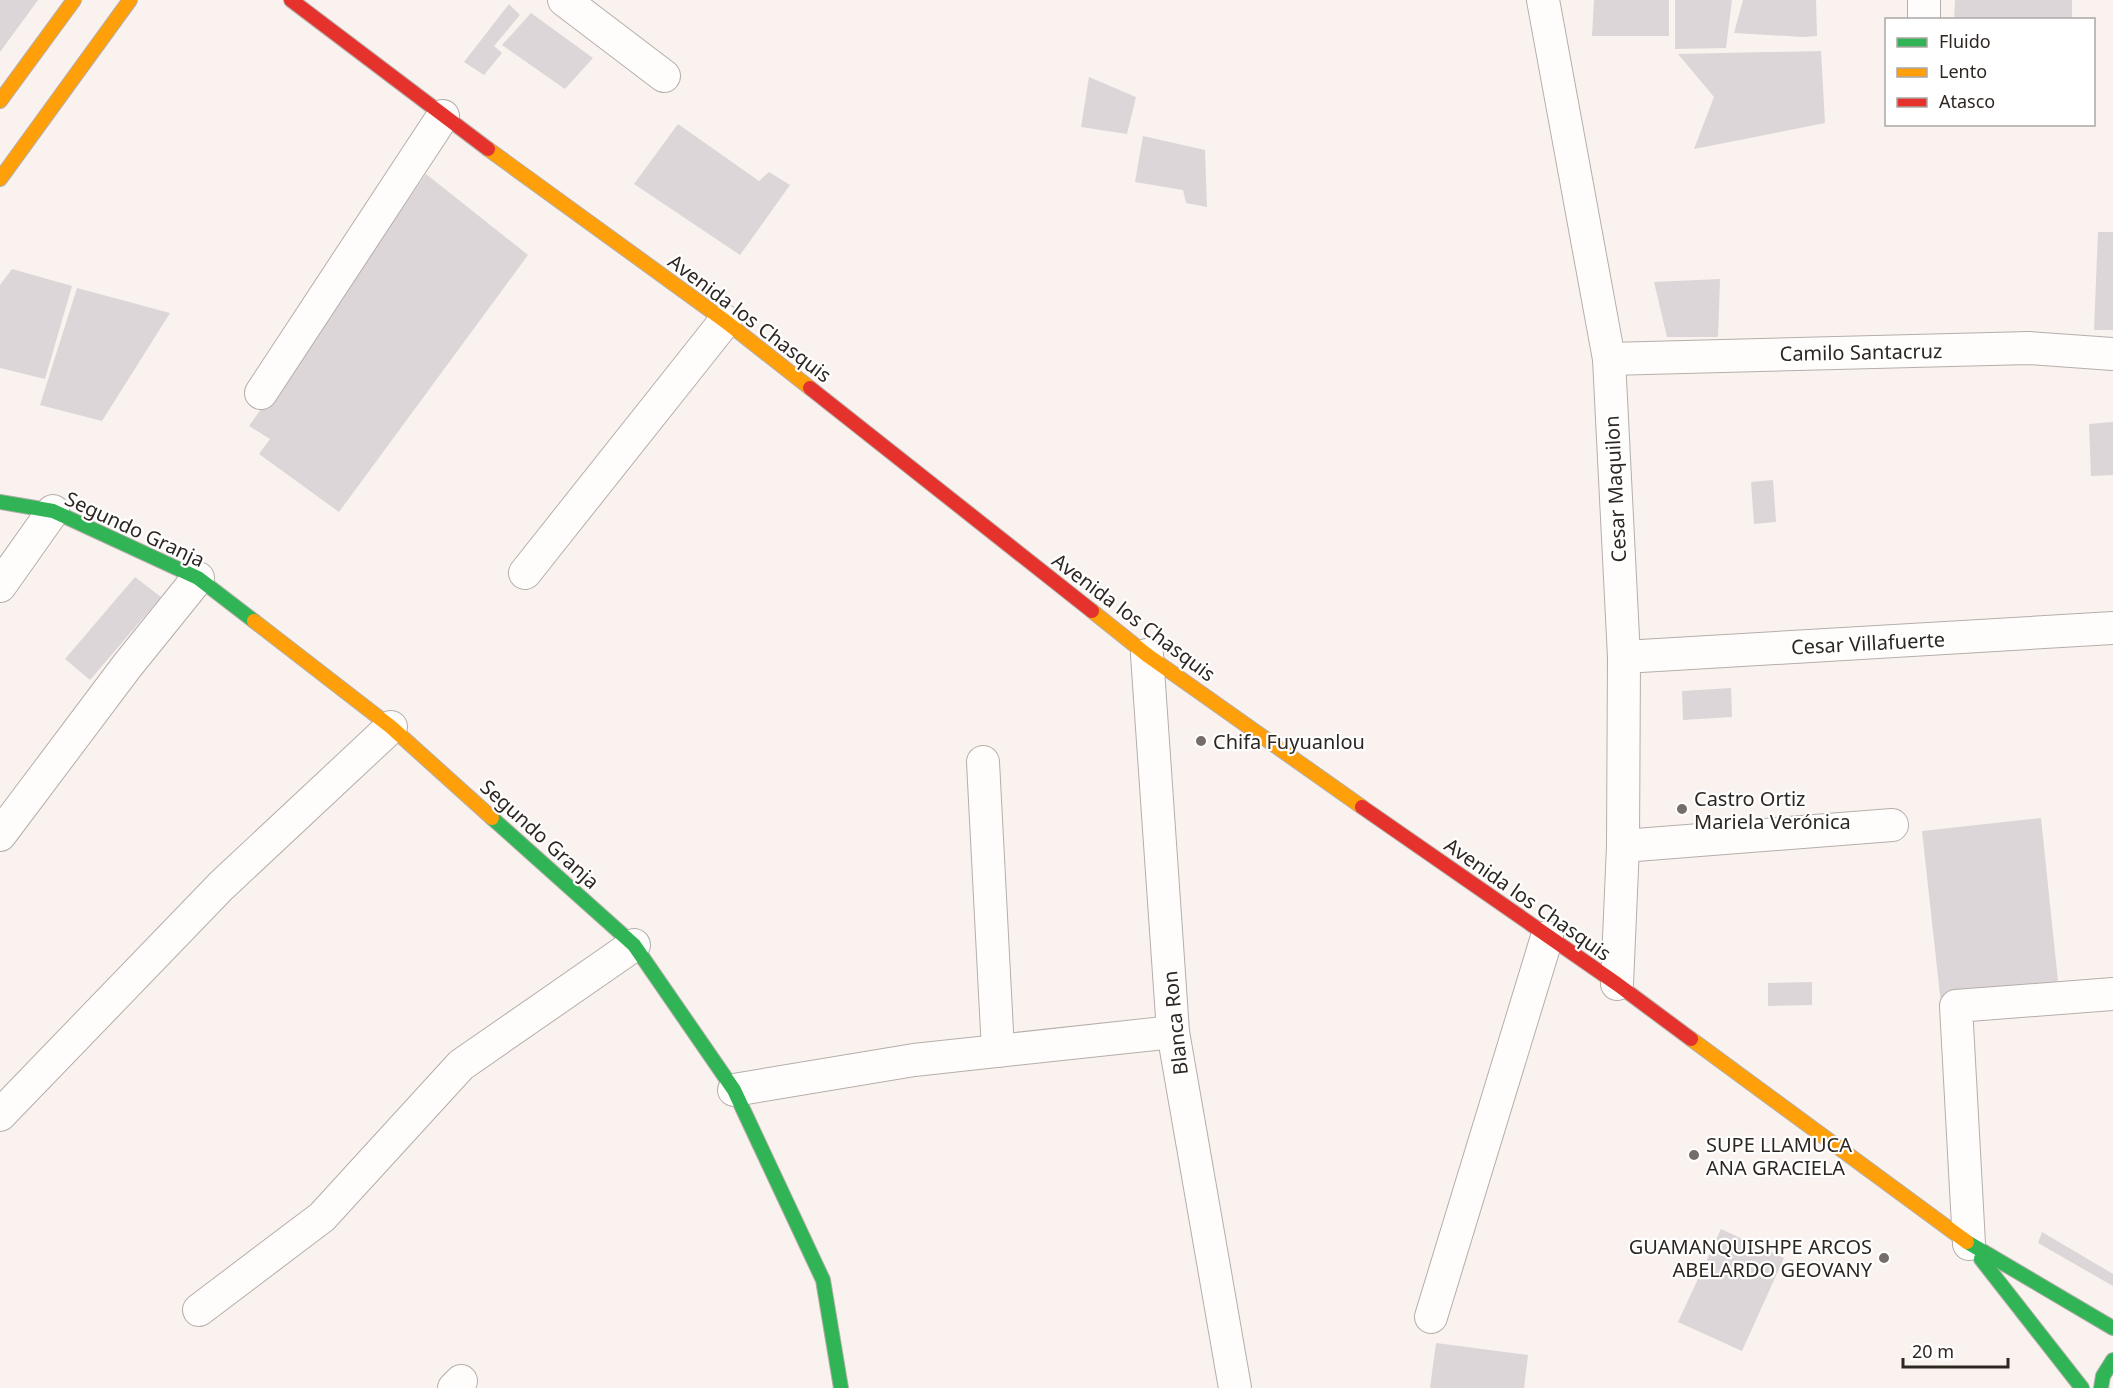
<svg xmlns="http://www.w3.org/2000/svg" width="2113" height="1388" viewBox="0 0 2113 1388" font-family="'Noto Sans',sans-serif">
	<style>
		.building { fill: #dcd6d8 }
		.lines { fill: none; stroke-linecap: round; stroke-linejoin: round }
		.street-casing { stroke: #b5aeaa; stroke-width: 34 }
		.fast-casing { stroke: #b5aeaa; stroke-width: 16 }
		.slow-casing { stroke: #b5aeaa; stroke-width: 16 }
		.jam-casing { stroke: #b5aeaa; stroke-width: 16 }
		.street { stroke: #fefdfc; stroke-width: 32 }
		.fast { stroke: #30b455; stroke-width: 14 }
		.slow { stroke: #ff9f0a; stroke-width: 14 }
		.jam { stroke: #e5322d; stroke-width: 14 }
		.poi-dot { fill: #756d69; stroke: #fff; stroke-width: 2 }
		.labels { text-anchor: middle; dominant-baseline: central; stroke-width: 4.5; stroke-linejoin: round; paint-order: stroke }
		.street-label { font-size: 20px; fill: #2e2621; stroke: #fff }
		.poi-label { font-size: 20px; fill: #2e2621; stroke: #fff; text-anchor: start }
	</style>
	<rect width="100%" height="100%" fill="#f9f2ee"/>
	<g class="building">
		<path d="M0 0H38L0 52Z"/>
		<path d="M1594 0H1669V36H1592Z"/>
		<path d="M1675 0H1732L1726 48 1675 49Z"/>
		<path d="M1743 0H1816L1817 36 1804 37 1734 33Z"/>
		<path d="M1955 0H2072V20H1954Z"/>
		<path d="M509 4 520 15 494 46 502 53 484 75 464 62Z"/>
		<path d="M531 13 593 58 565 89 502 45Z"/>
		<path d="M1821 51 1825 123 1694 149 1714 97 1678 54Z"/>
		<path d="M1089 77 1136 97 1127 134 1081 127Z"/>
		<path d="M678 124 759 181 769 172 790 185 740 255 634 184Z"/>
		<path d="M1143 136 1205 150 1207 207 1186 203 1183 190 1135 182Z"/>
		<path d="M426 174 528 255 339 512 259 454 270 439 249 426Z"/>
		<path d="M2098 232H2113V330H2094Z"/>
		<path d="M12 269 72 286 45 379 0 368V285Z"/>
		<path d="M1720 279 1718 337H1667L1654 282Z"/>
		<path d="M77 288 170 313 102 421 40 405Z"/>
		<path d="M2113 422V475L2091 476 2089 424Z"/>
		<path d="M1773 480 1776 522 1754 524 1751 482Z"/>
		<path d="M135 577 161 597 90 680 65 659Z"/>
		<path d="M1731 688 1732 717 1683 720 1682 691Z"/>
		<path d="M2041 818 2059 991 1941 1004 1922 831Z"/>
		<path d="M1812 982V1005L1768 1006V983Z"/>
		<path d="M1721 1229 1784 1258 1742 1351 1678 1322Z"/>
		<path d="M2042 1232 2113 1274V1286L2038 1243Z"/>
		<path d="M1436 1343 1528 1355 1524 1388H1430Z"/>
	</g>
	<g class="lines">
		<defs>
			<g id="street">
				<path d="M564 0 664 76"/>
				<path d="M1543 0 1609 359 1624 657 1623 846 1617 984"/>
				<path d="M1924 0V20"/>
				<path d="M1609 359 2029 348 2113 354"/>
				<path d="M261 393 443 116"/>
				<path d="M525 573 725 321"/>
				<path d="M0 586 53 511"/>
				<path d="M1147 655 1173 1032 1235 1388"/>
				<path d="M1624 657 2113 628"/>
				<path d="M983 762 998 1051"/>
				<path d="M0 835 127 666 198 578"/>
				<path d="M1623 846 1892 825"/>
				<path d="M734 1090 914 1060 1173 1032"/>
				<path d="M0 1115 221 886 391 727"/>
				<path d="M1969 1244 1956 1006 2113 994"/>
				<path d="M199 1310 322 1217 461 1065 634 945"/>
				<path d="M1431 1317 1547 937"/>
				<path d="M454 1388 461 1381"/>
			</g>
			<g id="fast">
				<path d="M0 502 53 511 198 578 254 621"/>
				<path d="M492 818 634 945 734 1090 823 1280 841 1388"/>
				<path d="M1967 1242 2113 1328"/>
				<path d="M1981 1259 2082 1388"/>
				<path d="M2101 1388 2103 1376 2113 1360"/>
			</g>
			<g id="slow">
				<path d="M0 101 74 0"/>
				<path d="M488 149 725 321 810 388"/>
				<path d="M0 179 130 0"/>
				<path d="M1092 611 1147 655 1362 807"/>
				<path d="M254 621 391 727 492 818"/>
				<path d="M1691 1039 1967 1242"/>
			</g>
			<g id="jam">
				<path d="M291 0 488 149"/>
				<path d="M810 388 1092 611"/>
				<path d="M1362 807 1617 984 1691 1039"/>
			</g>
		</defs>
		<use href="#street" class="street-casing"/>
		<use href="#fast" class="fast-casing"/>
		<use href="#slow" class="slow-casing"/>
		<use href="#jam" class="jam-casing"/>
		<use href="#street" class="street"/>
		<use href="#fast" class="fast"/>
		<use href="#slow" class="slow"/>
		<use href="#jam" class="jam"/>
	</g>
	<g class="poi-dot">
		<circle cx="1201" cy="741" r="6"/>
		<circle cx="1682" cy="809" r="6"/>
		<circle cx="1694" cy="1155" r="6"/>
		<circle cx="1884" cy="1258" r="6"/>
	</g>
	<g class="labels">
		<g class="street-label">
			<text transform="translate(750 318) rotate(37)">Avenida los Chasquis</text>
			<text transform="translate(1861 352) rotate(-1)">Camilo Santacruz</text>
			<text transform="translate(1615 489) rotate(-93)">Cesar Maquilon</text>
			<text transform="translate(135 529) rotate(25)">Segundo Granja</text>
			<text transform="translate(1134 617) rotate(37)">Avenida los Chasquis</text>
			<text transform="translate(1868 643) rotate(-3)">Cesar Villafuerte</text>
			<text transform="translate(540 834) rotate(42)">Segundo Granja</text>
			<text transform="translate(1528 899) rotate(35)">Avenida los Chasquis</text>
			<text transform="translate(1175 1023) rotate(-96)">Blanca Ron</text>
		</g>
		<g class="poi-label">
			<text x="1213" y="741">Chifa Fuyuanlou</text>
			<text x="1694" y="798">Castro Ortiz<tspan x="1694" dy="23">Mariela Verónica</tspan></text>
			<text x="1706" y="1144">SUPE LLAMUCA<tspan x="1706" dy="23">ANA GRACIELA</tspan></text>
			<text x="1872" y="1246" text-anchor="end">GUAMANQUISHPE ARCOS<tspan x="1872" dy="23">ABELARDO GEOVANY</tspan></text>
		</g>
	</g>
	<rect x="1885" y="18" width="210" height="108" fill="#ffffff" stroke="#aba8a6" stroke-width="1.5"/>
	<rect x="1897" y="38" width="30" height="9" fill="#30b455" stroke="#aba8a6" stroke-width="1.5"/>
	<text x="1939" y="48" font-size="18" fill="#2e2621">Fluido</text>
	<rect x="1897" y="68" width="30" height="9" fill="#ff9f0a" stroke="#aba8a6" stroke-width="1.5"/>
	<text x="1939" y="78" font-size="18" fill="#2e2621">Lento</text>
	<rect x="1897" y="98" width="30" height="9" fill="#e5322d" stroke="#aba8a6" stroke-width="1.5"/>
	<text x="1939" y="108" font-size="18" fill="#2e2621">Atasco</text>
	<path d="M1903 1358v9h105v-9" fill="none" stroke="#2e2621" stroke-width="3"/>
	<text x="1912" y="1358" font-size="18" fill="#2e2621" stroke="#ffffff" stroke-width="4.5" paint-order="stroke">20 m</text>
</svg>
